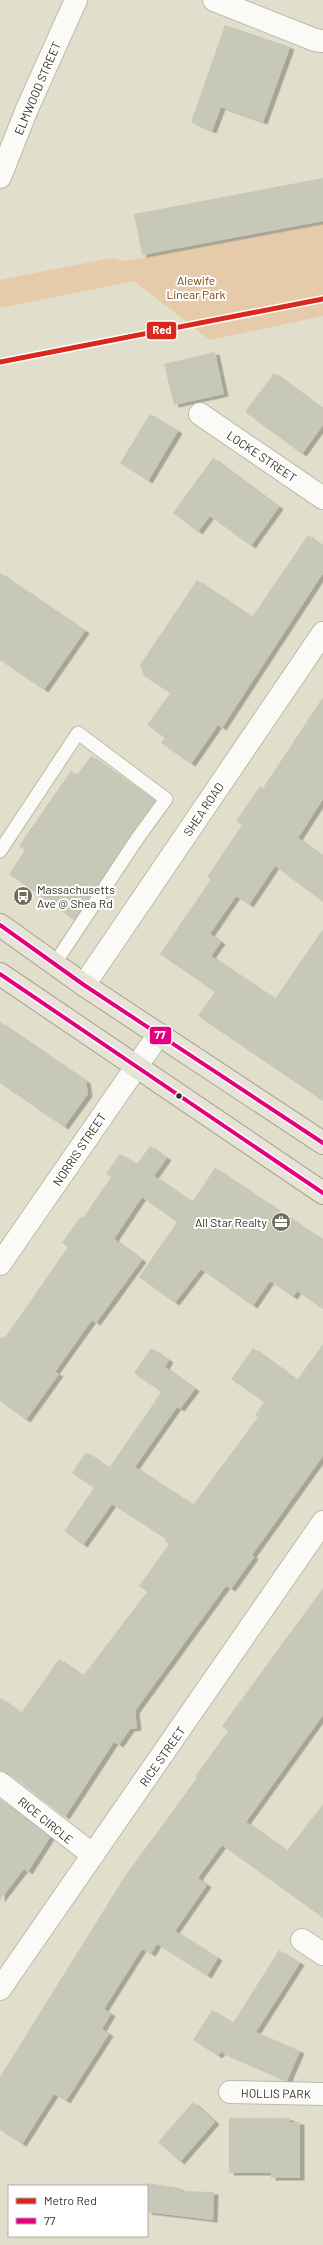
<svg xmlns="http://www.w3.org/2000/svg" width="323" height="2245" viewBox="0 0 323 2245" font-family="Barlow,sans-serif">
	<style>
		.green { fill: #e6cbaa }
		.building { fill: #c7c8b8; filter: url(#shadow) }
		.lines { fill: none; stroke-linecap: round; stroke-linejoin: round }
		.service-casing { stroke: #bcbbaa; stroke-width: 15 }
		.minor-casing { stroke: #bcbbaa; stroke-width: 24 }
		.primary-casing { stroke: #a7a089; stroke-width: 24 }
		.service { stroke: #fafaf7; stroke-width: 13 }
		.minor { stroke: #fafaf7; stroke-width: 22 }
		.primary { stroke: #e7e3d9; stroke-width: 22 }
		.bus-1-casing { stroke: #fff; stroke-width: 7 }
		.bus-1 { stroke: #e5007d; stroke-width: 4 }
		.metro-1-casing { stroke: #fff; stroke-width: 8 }
		.metro-1 { stroke: #da291c; stroke-width: 5 }
		.bus-dot { fill: #333223; stroke: #fff; stroke-width: 1.5 }
		.labels { text-anchor: middle; dominant-baseline: central; stroke-width: 4; stroke-linejoin: round; paint-order: stroke }
		.street-label { font-size: 12px; fill: #333223; stroke: #fff }
		.park-label { font-size: 12px; fill: #784404; stroke: #fff }
		.poi-label { font-size: 12px; fill: #333223; stroke: #fff; text-anchor: start }
		.line-badge { stroke: #fff; stroke-width: 1.5 }
		.badge-label { font-size: 11px; text-anchor: middle; font-weight: bold; fill: #fff }
	</style>
	<defs>
		<filter id="shadow"><feDropShadow dx="4.5" dy="2.5" stdDeviation="0" flood-color="#0004"/></filter>
	</defs>
	<rect width="100%" height="100%" fill="#e1dfcb"/>
	<path class="green" d="M323 224V316L210 340 134 281 0 308V280L112 258 125 261Z"/>
	<g class="building">
		<path d="M225 25 290 47 263 122 221 107 212 131 191 122Z"/>
		<path d="M323 178V221L142 255 134 214Z"/>
		<path d="M215 352 224 394 174 405 164 364Z"/>
		<path d="M274 373 323 409V425L302 454 245 412Z"/>
		<path d="M150 414 178 431 148 481 120 463Z"/>
		<path d="M213 458 279 507 251 546 210 516 198 532 173 513Z"/>
		<path d="M308 535 323 546V573L222 728 218 725 191 764 161 743 165 738 147 725 170 693 144 676 140 665 197 580 252 617Z"/>
		<path d="M0 573 85 631 44 690 0 660Z"/>
		<path d="M323 697V799L298 838 323 856V902L275 866 249 905 236 896 210 934 221 942 211 956 275 999 323 929V1101L198 1016 215 992 160 954 211 879 207 877 242 825 236 821 260 786 263 788Z"/>
		<path d="M91 756 155 801 74 920 9 874 25 850 19 846 34 824 71 771 77 775Z"/>
		<path d="M0 1022 86 1081 88 1094 64 1127 0 1083Z"/>
		<path d="M150 1146 167 1158 154 1176 192 1202 215 1168 323 1240V1309L297 1291 293 1297 270 1281 253 1306 201 1269 175 1303 139 1277 177 1222 142 1197 114 1239 142 1260 96 1323 92 1320 55 1372 59 1374 26 1420 0 1401V1338L6 1336 68 1247 62 1243 81 1216 83 1218 111 1177 106 1174 120 1154 137 1164Z"/>
		<path d="M323 1344V1456L252 1555 254 1557 231 1589 226 1586 135 1711 137 1728 130 1729 119 1745 114 1742 65 1817 8 1773 0 1771V1698L21 1713 59 1659 83 1676 147 1592 139 1586 169 1544 164 1541 166 1539 112 1504 83 1545 64 1531 94 1488 72 1473 86 1452 109 1468 160 1394 161 1392 134 1373 151 1348 169 1360 165 1367 195 1389 180 1409 177 1407 135 1467 193 1505 258 1417 255 1415 264 1402 231 1379 253 1348 297 1380Z"/>
		<path d="M323 1588V1715L246 1822 287 1851 323 1804V1918L222 1845 198 1878 207 1885 175 1931 218 1958 207 1976 157 1944 151 1954 142 1949 104 2009 111 2014 102 2029 109 2034 66 2101 54 2094 22 2144 0 2130V2077L125 1876 197 1778 195 1777 228 1731 222 1726Z"/>
		<path d="M0 1799 50 1837 28 1872 24 1869 0 1900Z"/>
		<path d="M279 1950 300 1963 256 2032 300 2051 287 2081 221 2052 218 2056 193 2040 212 2010 233 2023Z"/>
		<path d="M193 2102 215 2122 180 2162 158 2142Z"/>
		<path d="M229 2118H290V2122H300V2178H271V2173H229Z"/>
		<path d="M147 2183 180 2188 179 2191 214 2192 213 2220 147 2212Z"/>
	</g>
	<g class="lines">
		<defs>
			<path id="service" d="M0 851 78 733 166 799 137 839 55 963"/>
			<g id="minor">
				<path d="M214 0 315 40 323 41"/>
				<path d="M0 177 27 109 76 0"/>
				<path d="M200 414 323 498"/>
				<path d="M84 985 323 633"/>
				<path d="M0 1264 159 1034"/>
				<path d="M0 1783 93 1855"/>
				<path d="M302 1940 323 1954"/>
				<path d="M0 1989 323 1522"/>
				<path d="M230 2092 323 2094"/>
			</g>
			<g id="primary">
				<path d="M0 925 84 985 323 1143"/>
				<path d="M0 974 323 1193"/>
			</g>
		</defs>
		<use href="#service" class="service-casing"/>
		<use href="#minor" class="minor-casing"/>
		<use href="#primary" class="primary-casing"/>
		<use href="#service" class="service"/>
		<use href="#minor" class="minor"/>
		<use href="#primary" class="primary"/>
		<defs>
			<g id="bus-1">
				<path d="M0 925 84 985 323 1143"/>
				<path d="M0 974 323 1193"/>
			</g>
		</defs>
		<use href="#bus-1" class="bus-1-casing"/>
		<use href="#bus-1" class="bus-1"/>
		<defs>
			<path id="metro-1" d="M0 362 323 299"/>
		</defs>
		<use href="#metro-1" class="metro-1-casing"/>
		<use href="#metro-1" class="metro-1"/>
	</g>
	<defs>
		<symbol id="bus-disc" viewBox="-11 -11 22 22"><circle r="9.5" fill="#706f5e" stroke="#fff"/><path d="M-5-6H5V4H4V6H2V4H-2V6H-4V4H-5ZM-3.5-4V0h7V-4ZM-3.5 1.2v1.5H-2V1.2ZM2 1.2v1.5H3.5V1.2Z" fill="#fff"/></symbol>
		<symbol id="office-disc" viewBox="-11 -11 22 22"><circle r="9.5" fill="#706f5e" stroke="#fff"/><path d="M-6-3h4V-5.5h4V-3h4V5H-6ZM-1-4.5V-3h2v-1.5ZM-6 0V1H6V0Z" fill="#fff"/></symbol>
	</defs>
	<g fill-rule="evenodd">
		<use href="#bus-disc" x="12" y="885" width="22" height="22"/>
		<use href="#office-disc" x="270" y="1211" width="22" height="22"/>
	</g>
	<circle class="bus-dot" cx="179" cy="1096" r="3.5"/>
	<g class="labels">
		<g class="street-label">
			<text transform="translate(37 88) rotate(-67)">ELMWOOD STREET</text>
			<text transform="translate(262 456) rotate(34)">LOCKE STREET</text>
			<text transform="translate(203 809) rotate(-56)">SHEA ROAD</text>
			<text transform="translate(79 1149) rotate(-56)">NORRIS STREET</text>
			<text transform="translate(162 1756) rotate(-55)">RICE STREET</text>
			<text transform="translate(46 1820) rotate(39)">RICE CIRCLE</text>
			<text transform="translate(276 2093) rotate(1)">HOLLIS PARK</text>
		</g>
		<g class="park-label">
			<text x="196" y="280">Alewife<tspan x="196" dy="14">Linear Park</tspan></text>
		</g>
		<g class="poi-label">
			<text x="37" y="889">Massachusetts<tspan x="37" dy="14">Ave @ Shea Rd</tspan></text>
			<text x="267" y="1222" text-anchor="end">All Star Realty</text>
		</g>
	</g>
	<g class="line-badge">
		<rect x="146" y="321" width="31" height="19" rx="4" fill="#da291c"/>
		<rect x="149" y="1026" width="23" height="19" rx="4" fill="#e5007d"/>
	</g>
	<g class="badge-label">
		<text x="162" y="334">Red</text>
		<text x="160" y="1039">77</text>
	</g>
	<rect x="8" y="2185" width="140" height="52" fill="#ffffff" stroke="#adada7"/>
	<rect x="16" y="2198" width="20" height="6" fill="#da291c" stroke="#adada7"/>
	<text x="44" y="2205" font-size="12" fill="#333223">Metro Red</text>
	<rect x="16" y="2218" width="20" height="6" fill="#e5007d" stroke="#adada7"/>
	<text x="44" y="2225" font-size="12" fill="#333223">77</text>
</svg>
